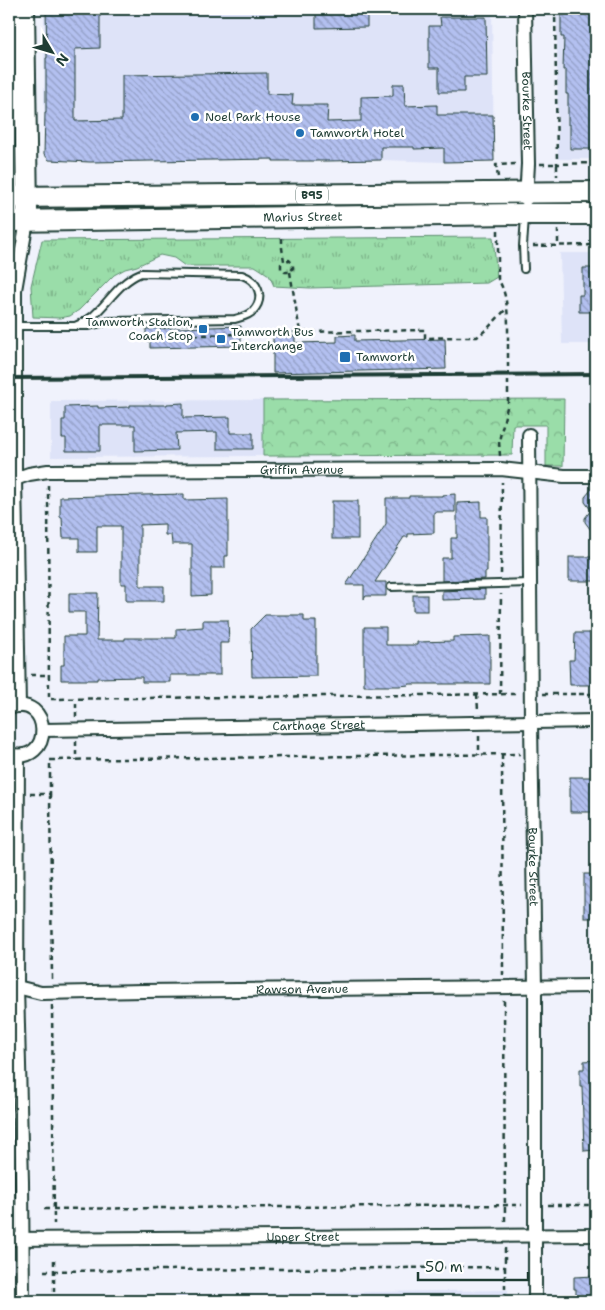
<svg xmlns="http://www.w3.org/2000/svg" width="605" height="1310" viewBox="0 0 605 1310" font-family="'Shantell Sans',sans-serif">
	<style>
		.built { fill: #dee3f8 }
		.grass { fill: url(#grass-tufts); stroke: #5c8d6e }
		.park { fill: url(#park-crowns); stroke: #5c8d6e }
		.building { fill: url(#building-back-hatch); stroke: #1f3d34 }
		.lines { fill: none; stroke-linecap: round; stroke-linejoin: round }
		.service-casing { stroke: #1f3d34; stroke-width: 10 }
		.minor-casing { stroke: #1f3d34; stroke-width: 16 }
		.primary-casing { stroke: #1f3d34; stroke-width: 24 }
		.path { stroke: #1f3d34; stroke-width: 2.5; stroke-dasharray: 5 4; stroke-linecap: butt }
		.service { stroke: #fff; stroke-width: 6 }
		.minor { stroke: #fff; stroke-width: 12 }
		.primary { stroke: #fff; stroke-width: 20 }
		.rail { stroke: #1f3d34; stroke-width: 4 }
		.path-bridge { stroke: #1f3d34; stroke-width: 2.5; stroke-dasharray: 5 4; stroke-linecap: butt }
		.poi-dot { fill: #1f6fb2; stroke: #fff; stroke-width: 2 }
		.labels { text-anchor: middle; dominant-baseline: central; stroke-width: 5; stroke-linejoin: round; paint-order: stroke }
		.shield { fill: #fff; stroke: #627771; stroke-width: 1 }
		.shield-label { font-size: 11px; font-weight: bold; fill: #1f3d34 }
		.street-label { font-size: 12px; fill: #1f3d34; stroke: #fff }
		.poi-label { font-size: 12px; fill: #1f3d34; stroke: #fff; text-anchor: start }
	</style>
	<defs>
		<pattern id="grass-tufts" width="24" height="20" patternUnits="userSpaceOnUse" patternTransform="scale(1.25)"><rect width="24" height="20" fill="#9adda9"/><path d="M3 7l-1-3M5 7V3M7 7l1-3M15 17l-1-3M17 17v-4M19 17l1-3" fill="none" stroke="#7db48a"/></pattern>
		<pattern id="park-crowns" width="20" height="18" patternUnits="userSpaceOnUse" patternTransform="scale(1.25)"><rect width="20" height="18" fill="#9adda9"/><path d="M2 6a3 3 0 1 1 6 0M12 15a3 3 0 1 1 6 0" fill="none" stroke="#7db48a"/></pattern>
		<pattern id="building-back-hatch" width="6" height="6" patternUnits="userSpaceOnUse" patternTransform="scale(1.25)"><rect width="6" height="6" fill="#b3c0f0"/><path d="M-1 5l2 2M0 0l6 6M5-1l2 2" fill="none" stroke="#919dc3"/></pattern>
	</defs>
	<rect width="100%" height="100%" fill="#f0f2fc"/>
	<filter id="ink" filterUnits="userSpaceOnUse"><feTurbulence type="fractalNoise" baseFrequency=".02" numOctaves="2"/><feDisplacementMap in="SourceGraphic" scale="10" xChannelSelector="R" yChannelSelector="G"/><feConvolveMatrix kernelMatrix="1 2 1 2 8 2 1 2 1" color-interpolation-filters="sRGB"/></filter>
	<g filter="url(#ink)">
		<g class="built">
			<path d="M44 9H492L494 161 444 162 381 160 273 161 268 159 90 162 44 154Z"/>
			<path d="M557 9H596V159H558Z"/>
			<path d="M560 253H596V344H562Z"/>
			<path d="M263 400V456L51 457V401Z"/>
			<path d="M508 1290V1301H58V1297Z"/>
		</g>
		<path class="grass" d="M493 237 497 277 487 283 310 288 274 286 269 275 255 266H185L174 258 160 255 137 266 125 269 114 275 79 310 70 316 60 318 33 317 31 286 42 240Z"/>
		<path class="park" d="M564 399 563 466H546V425H513L512 455 263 456V400Z"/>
		<g class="building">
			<path d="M46 9H95V12H100V48L75 49V121L122 120V75L267 73V94L293 95 292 105H328L327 122 361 121V97L393 96V84H404L405 106 437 105V115H493L494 161 444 162V148L414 149V147H381V160L327 161H273V159L90 162 49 160 44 154 45 113H46V58H47Z"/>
			<path d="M316 9H367V27L316 28Z"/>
			<path d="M561 9H596V33H592V56H596V149H570V125H568V94H566V70H563L564 37H561Z"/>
			<path d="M440 17H486L487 77H464V92H439V68H429V26H441Z"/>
			<path d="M583 268H596V312H579V295H583Z"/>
			<path d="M241 326V346L150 348V341H146V329Z"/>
			<path d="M355 335V341L445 339 446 369 273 373V336H295V343L337 342V336Z"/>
			<path d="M183 403V418L230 417V433H253V449H217V432L176 433 177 450 135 451V425H100V451H66V438H62V420H65V407L98 406V408L130 407V405H167V404Z"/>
			<path d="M596 484V537L585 522V518L591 510 585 502V497Z"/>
			<path d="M184 494V500L228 499V556H225V568H211V595L192 596V544H172L171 535H165V524L140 525V586H164V601H126V584H121V526H97V552H79V538H63L62 517H60V497Z"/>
			<path d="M455 494V512H434V533L408 534V537H404L375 582H386V596H366L364 599V585H346L386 524V498H409V496H442V495Z"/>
			<rect x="332" y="501" width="26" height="38"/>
			<path d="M481 502V517H487V572H485V579L442 581V558H451V538H457V503Z"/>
			<rect x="569" y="557" width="27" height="24"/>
			<path d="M485 589V599L442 600V591Z"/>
			<path d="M69 593H98L97 640H125V638H176V629L203 627V620H228L229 643H220V675H170V682H142V677L97 678V680H61V665H64V636H85V612H69Z"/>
			<rect x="413" y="595" width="14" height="16"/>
			<path d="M265 615H304V621H316V676L252 677 251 629Z"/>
			<path d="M364 627H386V645H417V642L453 641V637L490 636V684H409V685L399 686H364Z"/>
			<path d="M575 633H596V685H570L569 660H574Z"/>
			<rect x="570" y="777" width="26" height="35"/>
			<rect x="584" y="874" width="12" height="44"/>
			<path d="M596 1060V1150L584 1151 582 1086H580V1069H584V1061Z"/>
			<path d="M595 1276V1283H596V1301H576V1289H574V1277Z"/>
		</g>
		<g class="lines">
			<defs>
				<g id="service">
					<path d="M524 269 523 246 525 217"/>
					<path d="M15 326H88L110 321 235 319C241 317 249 316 253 311 266 297 257 280 242 275L141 273C119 282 110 301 93 316 88 320 82 323 75 326"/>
					<path d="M391 587 530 583"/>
				</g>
				<g id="minor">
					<path id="s1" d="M525 9 528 164 526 199"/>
					<path d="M9 259 14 283"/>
					<path id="s2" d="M529 435 531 722 535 986V1301"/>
					<path id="s3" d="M9 479H15L29 474 48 471 501 469 564 476H596"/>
					<path d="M19 706 15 479V290L27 221"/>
					<path d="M9 708C52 692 55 767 9 754"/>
					<path id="s4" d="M43 730 596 721"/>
					<path d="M18 756 17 987 22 1182 23 1301"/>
					<path id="s5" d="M9 987H17L41 993 143 991 596 986"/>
					<path id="s6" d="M9 1239 596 1235"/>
				</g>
				<g id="primary">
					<path d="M24 9 27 211"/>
					<path d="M9 197 596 192"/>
					<path id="s7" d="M9 221 525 214H596"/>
				</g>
			</defs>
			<use href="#service" class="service-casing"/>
			<use href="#minor" class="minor-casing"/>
			<use href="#primary" class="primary-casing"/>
			<g class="path">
				<path d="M555 9 557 164 596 163"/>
				<path d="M540 164H557V176"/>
				<path d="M498 177 496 165 515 164"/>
				<path d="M558 229V245"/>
				<path d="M498 230V279C509 296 508 322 508 341"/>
				<path d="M282 238V248L284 261 281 264V269L285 272H290L293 268V264L289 260 284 261"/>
				<path d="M533 246 596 245"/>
				<path d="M290 272 300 332 425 330V338L459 337H477L487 329 507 308"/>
				<path d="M140 337 300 332"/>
				<path d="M500 456 499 441 508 403V394"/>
				<path d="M48 485 49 699 517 694"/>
				<path d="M501 574 502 482"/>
				<path d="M31 675H49"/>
				<path d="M477 694 478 710"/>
				<path d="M500 694 501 594"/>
				<path d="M543 694H596"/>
				<path d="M76 717V699"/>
				<path d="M479 736V755"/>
				<path d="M76 741V760"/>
				<path d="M502 755 503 975"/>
				<path d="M30 794H50V760L520 754"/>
				<path d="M50 794 52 979"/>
				<path d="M504 1000 505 1222"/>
				<path d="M52 1005 54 1224"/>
				<path d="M548 1205H596"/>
				<path d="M44 1209 522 1205"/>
				<path d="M505 1248V1301"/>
				<path d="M54 1260V1301"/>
				<path d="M44 1271 505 1267"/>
			</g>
			<use href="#service" class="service"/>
			<use href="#minor" class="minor"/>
			<use href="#primary" class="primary"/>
			<path class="rail" d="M9 378 596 374"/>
			<path class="path-bridge" d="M508 394V341"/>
		</g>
	</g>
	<g class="poi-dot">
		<circle cx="195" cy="117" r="5"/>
		<circle cx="300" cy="133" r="5"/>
		<rect x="198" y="324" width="10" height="10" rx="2.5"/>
		<rect x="216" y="334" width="10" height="10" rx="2.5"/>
		<rect x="339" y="351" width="12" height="12" rx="2.5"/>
	</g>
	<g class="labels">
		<rect class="shield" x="296" y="186.5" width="32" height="17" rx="4"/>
		<g class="shield-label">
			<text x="312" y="195">B95</text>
		</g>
		<g class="street-label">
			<text stroke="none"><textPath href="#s1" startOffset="102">Bourke Street</textPath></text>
			<text stroke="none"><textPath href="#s7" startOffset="294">Marius Street</textPath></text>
			<text stroke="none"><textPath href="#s3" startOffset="294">Griffin Avenue</textPath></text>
			<text stroke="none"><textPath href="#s4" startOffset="276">Carthage Street</textPath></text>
			<text stroke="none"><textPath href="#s2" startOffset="432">Bourke Street</textPath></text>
			<text stroke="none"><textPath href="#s5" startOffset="294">Rawson Avenue</textPath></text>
			<text stroke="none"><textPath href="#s6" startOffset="294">Upper Street</textPath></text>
		</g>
		<g class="poi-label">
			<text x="205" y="117">Noel Park House</text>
			<text x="310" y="133">Tamworth Hotel</text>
			<text x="193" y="322" text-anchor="end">Tamworth Station,<tspan x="193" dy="14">Coach Stop</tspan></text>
			<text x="231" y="332">Tamworth Bus<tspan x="231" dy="14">Interchange</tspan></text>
			<text x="356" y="357">Tamworth</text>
		</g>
	</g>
	<rect width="605" height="1310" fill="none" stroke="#fff" stroke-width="30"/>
	<rect x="15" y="15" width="575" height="1280" fill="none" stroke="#1f3d34" stroke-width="2" filter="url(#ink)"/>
	<g transform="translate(52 52) rotate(128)" stroke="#ffffff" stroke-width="4" paint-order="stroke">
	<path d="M0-4L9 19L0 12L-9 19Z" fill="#1f3d34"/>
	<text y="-8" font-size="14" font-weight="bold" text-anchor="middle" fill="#1f3d34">N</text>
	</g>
	<path d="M418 1272v8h110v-8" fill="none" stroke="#1f3d34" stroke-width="2.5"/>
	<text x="425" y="1272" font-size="15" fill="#1f3d34" stroke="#ffffff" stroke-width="4" paint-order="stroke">50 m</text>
</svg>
